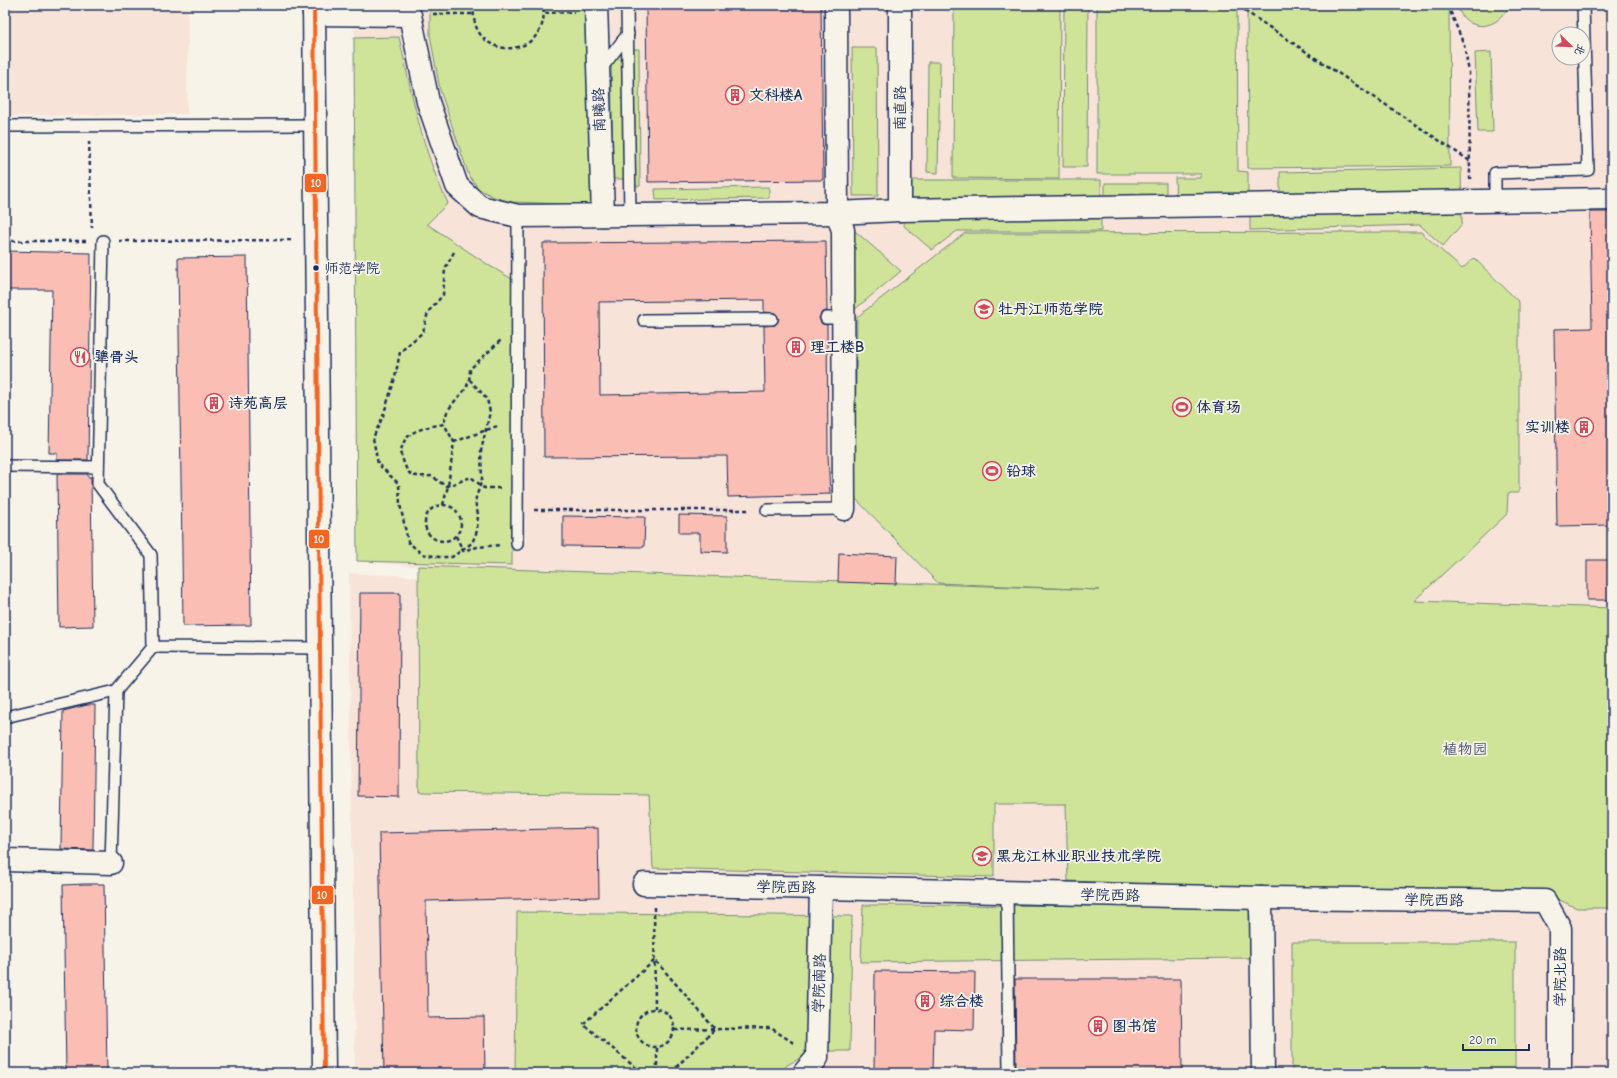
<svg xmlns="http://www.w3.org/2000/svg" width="1617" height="1078" viewBox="0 0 1617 1078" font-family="'Comic Neue','LXGW WenKai TC',sans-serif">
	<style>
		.built { fill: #f8e3d9; fill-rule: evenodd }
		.green { fill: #cfe498; stroke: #758a7b }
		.building { fill: #fabeb5; stroke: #1b2f5e; fill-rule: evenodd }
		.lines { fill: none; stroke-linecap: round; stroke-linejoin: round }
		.lane-casing { stroke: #1b2f5e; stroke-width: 14 }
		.street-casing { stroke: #1b2f5e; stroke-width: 25 }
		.secondary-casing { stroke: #1b2f5e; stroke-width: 25 }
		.path { stroke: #1b2f5e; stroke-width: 2.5; stroke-dasharray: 4 3; stroke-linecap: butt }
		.lane { stroke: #f7f3e8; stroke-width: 11 }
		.street { stroke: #f7f3e8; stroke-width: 22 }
		.secondary { stroke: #f7f3e8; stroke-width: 22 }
		.bus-1-casing { stroke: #f7f3e8; stroke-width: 7 }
		.bus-1 { stroke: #f26522; stroke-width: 4 }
		.bus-dot { fill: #1b2f5e; stroke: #f7f3e8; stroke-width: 1.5 }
		.labels { text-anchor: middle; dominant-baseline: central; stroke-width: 3.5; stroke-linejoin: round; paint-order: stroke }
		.bus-label { font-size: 14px; fill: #1b2f5e; stroke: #f7f3e8; text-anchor: start }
		.poi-label { font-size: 15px; font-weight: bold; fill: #1b2f5e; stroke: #f7f3e8; text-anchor: start }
		.street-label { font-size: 15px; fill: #1b2f5e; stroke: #f7f3e8 }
		.park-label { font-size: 15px; fill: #3f536a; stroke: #f7f3e8 }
		.line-badge { stroke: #f7f3e8; stroke-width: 1.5 }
		.badge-label { font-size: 11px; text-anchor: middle; font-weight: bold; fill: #fff }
	</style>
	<rect width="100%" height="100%" fill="#f7f3e8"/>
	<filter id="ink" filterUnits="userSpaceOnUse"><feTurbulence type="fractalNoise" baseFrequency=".025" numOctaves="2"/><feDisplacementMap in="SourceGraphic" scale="8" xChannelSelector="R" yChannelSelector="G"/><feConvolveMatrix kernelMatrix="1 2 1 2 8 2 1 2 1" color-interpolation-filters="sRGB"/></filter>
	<g filter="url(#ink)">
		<g class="built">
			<path d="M5 5H188L187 114 5 116Z"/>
			<path d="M354 5H1612V628L534 577 357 561ZM1559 34H1583V58H1559Z"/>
			<path d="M349 573 1612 638V1073H355Z"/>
		</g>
		<g class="green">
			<path d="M430 5H586L592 205 512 202 494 197 479 189 469 176 440 90 430 35Z"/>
			<path d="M954 5H1060L1059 179 953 178Z"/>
			<path d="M1064 5H1088L1087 167H1063Z"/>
			<path d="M1097 5H1237L1238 171 1248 172V201H1176L1175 178H1201V174H1097Z"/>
			<path d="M1247 5H1449L1450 166 1248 168Z"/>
			<path d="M1457 5H1509C1499 31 1465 34 1457 5Z"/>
			<path d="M399 37C412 94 422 151 448 203L427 224 490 266 512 279V565L357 561 354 38Z"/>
			<path d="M852 48H877L878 196H853Z"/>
			<path d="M633 49H639L640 186H634Z"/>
			<path d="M623 50 626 179H613L611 51Z"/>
			<path d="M1491 52 1493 132H1478L1475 53Z"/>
			<path d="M928 62H940L938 173 927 172Z"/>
			<path d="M1461 168 1462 224 1443 246 1420 225 1250 230V208L1280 207V172Z"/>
			<path d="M904 180H1101V231H957L932 250 904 226Z"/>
			<rect x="1105" y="183" width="61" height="16"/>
			<path d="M769 187V198L656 200 655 189Z"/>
			<path d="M848 225 901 271 848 315Z"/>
			<path d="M1421 232 1462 269 1474 258 1519 302V493H1508L1507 514 1414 601 1612 608V908H1577L1555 898 1068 881 1066 804H994V877L653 868 649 795 419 792 418 566 1100 590 938 583 854 497 857 317 965 233Z"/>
			<path d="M863 905 1249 906 1250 958 861 962Z"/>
			<path d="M517 912 852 916 850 1051H814L787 1065 782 1073H515Z"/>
			<rect x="1292" y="942" width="223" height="131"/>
		</g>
		<g class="building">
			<path d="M646 5H821L823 180 648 182Z"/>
			<path d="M1590 212H1612V525L1557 526 1554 329 1592 328Z"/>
			<path d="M826 241 827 311 822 312 819 318 822 324 827 325 828 454 830 494 728 497 727 456 544 457 543 243ZM764 300V312L775 313 779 319 775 325 764 326 765 392 600 395 599 302Z"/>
			<path d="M5 251 91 253 88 460H57V453H49L52 290H5Z"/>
			<path d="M247 257 251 625 183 626 178 258Z"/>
			<path d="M57 474H88V477H91L93 626 59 627Z"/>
			<path d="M679 515 727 516V552L700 551V533H679Z"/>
			<path d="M563 516 645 517 644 547 563 546Z"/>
			<path d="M839 553 897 556 896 584 838 582Z"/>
			<rect x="1587" y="560" width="25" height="40"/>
			<path d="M360 593H400L399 797 358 796Z"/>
			<path d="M87 705H95L93 850 61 849 63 711Z"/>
			<path d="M598 828 599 897 426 901 428 1018 484 1017 485 1073H384L379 833Z"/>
			<path d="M84 884H104L107 1073H66L63 885Z"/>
			<path d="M875 971 975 972 974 1030 934 1029 933 1073H874Z"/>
			<path d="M1015 979H1181L1182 1073H1016Z"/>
		</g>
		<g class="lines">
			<defs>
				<g id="lane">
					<path d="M627 5 630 215"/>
					<path d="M600 70 628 34"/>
					<path d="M5 126 315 125"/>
					<path d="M1495 201V173L1588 170 1583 5"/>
					<path d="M103 241 98 484 151 555 153 647 320 648"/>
					<path d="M826 318H843"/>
					<path d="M644 320 772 319"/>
					<path d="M5 466 98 467"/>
					<path d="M767 510 844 509"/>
					<path d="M517 544 518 216"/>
					<path d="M5 717 116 691"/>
					<path d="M111 863 116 691 153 647"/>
					<path d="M1007 893 1009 1073"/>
				</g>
				<g id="street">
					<path d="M596 5 603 215"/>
					<path d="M836 5 837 213 843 230 844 509"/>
					<path d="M314 14 410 15 428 102 457 186 480 207 518 216 837 213 900 210 1612 199"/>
					<path d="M900 210V5"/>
					<path d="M5 860 111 863"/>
					<path d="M644 884 1261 898 1545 901 1560 928V1073"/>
					<path d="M1261 898 1263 1073"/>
					<path d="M804 1073 817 1058 821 888"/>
				</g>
				<path id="secondary" d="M314 5 324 1073"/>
			</defs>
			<use href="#lane" class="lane-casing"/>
			<use href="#street" class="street-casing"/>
			<use href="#secondary" class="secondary-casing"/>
			<g class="path">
				<path d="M474 5C467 64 552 61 543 5"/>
				<path d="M1199 5 1239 7 1247 5"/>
				<path d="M1449 5V8L1464 45 1469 72 1470 179"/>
				<path d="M1239 7 1470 161"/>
				<path d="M545 13 574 12"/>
				<path d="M433 14H473"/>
				<path d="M89 141 92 228"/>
				<path d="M5 241H88"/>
				<path d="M119 241 294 240"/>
				<path d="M454 252 445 269 443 295 428 312 423 332 400 352 395 378 383 416 373 438 378 464 399 484 400 504 408 542 422 554 439 557H452L472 543 477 531 478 514 475 501 482 479 481 451 490 412 487 399 470 380"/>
				<path d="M454 442 500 425"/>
				<path d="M500 488H484L471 477 448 486 439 482 433 476C406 477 409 476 400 452 402 448 403 443 405 440 412 429 432 426 444 424 445 419 446 413 449 409 460 392 470 392 470 369L501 340"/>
				<circle cx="443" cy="523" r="18"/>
				<path d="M443 505 448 486 454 442 444 424"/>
				<path d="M534 510H751"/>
				<path d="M456 536 463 551 477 547 501 545"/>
				<path d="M654 907 655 1008"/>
				<circle cx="655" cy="1028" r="19"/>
				<path d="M675 1030 771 1028 795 1044"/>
				<path d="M642 1073 583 1024 655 960 715 1029 670 1073"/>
				<path d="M657 1073V1047"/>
			</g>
			<use href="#lane" class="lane"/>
			<use href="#street" class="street"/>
			<use href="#secondary" class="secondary"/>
			<defs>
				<path id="bus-1" d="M314 5 324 1073"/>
			</defs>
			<use href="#bus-1" class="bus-1-casing"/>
			<use href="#bus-1" class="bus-1"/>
		</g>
	</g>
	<defs>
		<symbol id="building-ring" viewBox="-11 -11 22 22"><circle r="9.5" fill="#f7f3e8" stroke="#d1495b" stroke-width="1.5"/><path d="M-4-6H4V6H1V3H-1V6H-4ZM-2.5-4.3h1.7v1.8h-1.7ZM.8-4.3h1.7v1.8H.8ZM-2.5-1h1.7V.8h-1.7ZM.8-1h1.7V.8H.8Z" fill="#d1495b"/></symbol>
		<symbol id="university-ring" viewBox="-11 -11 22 22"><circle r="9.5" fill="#f7f3e8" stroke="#d1495b" stroke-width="1.5"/><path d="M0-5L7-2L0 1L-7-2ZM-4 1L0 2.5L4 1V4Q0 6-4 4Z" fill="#d1495b"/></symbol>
		<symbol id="restaurant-ring" viewBox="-11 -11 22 22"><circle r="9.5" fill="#f7f3e8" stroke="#d1495b" stroke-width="1.5"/><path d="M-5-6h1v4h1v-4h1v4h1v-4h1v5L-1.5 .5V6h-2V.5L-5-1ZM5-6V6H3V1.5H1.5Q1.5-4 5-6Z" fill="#d1495b"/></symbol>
		<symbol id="stadium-ring" viewBox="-11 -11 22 22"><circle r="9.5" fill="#f7f3e8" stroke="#d1495b" stroke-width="1.5"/><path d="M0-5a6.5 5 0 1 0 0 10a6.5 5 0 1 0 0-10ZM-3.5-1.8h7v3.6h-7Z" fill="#d1495b"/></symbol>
	</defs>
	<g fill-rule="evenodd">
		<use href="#building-ring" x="724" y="84" width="22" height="22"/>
		<use href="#university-ring" x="973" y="298" width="22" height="22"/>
		<use href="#building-ring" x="785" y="336" width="22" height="22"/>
		<use href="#restaurant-ring" x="69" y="346" width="22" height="22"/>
		<use href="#building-ring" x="203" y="392" width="22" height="22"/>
		<use href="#stadium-ring" x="1171" y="396" width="22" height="22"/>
		<use href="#building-ring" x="1573" y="416" width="22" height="22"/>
		<use href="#stadium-ring" x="981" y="460" width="22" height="22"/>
		<use href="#university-ring" x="971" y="845" width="22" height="22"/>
		<use href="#building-ring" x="914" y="990" width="22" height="22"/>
		<use href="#building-ring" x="1087" y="1015" width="22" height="22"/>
	</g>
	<circle class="bus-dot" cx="316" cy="268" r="3.5"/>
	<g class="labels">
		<g class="bus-label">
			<text x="324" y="268">师范学院</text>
		</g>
		<g class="poi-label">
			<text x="749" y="95">文科楼A</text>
			<text x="998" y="309">牡丹江师范学院</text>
			<text x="810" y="347">理工楼B</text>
			<text x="94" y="357">犟骨头</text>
			<text x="228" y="403">诗苑高层</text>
			<text x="1196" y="407">体育场</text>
			<text x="1570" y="427" text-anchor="end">实训楼</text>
			<text x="1006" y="471">铅球</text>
			<text x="996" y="856">黑龙江林业职业技术学院</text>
			<text x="939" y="1001">综合楼</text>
			<text x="1112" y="1026">图书馆</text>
		</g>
		<g class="street-label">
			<text transform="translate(900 108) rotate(-90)">南直路</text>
			<text transform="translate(599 110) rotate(-92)">南曦路</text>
			<text transform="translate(786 887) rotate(1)">学院西路</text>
			<text transform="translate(1110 895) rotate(1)">学院西路</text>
			<text transform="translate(1434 900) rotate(1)">学院西路</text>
			<text transform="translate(1560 977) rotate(-90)">学院北路</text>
			<text transform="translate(819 983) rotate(-88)">学院南路</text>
		</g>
		<g class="park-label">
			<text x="1465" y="749">植物园</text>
		</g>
	</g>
	<g class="line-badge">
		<rect x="304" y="173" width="23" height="20" rx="4" fill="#f26522"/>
		<rect x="308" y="529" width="22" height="20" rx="4" fill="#f26522"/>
		<rect x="311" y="885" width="23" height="20" rx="4" fill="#f26522"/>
	</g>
	<g class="badge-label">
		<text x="316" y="187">10</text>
		<text x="319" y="543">10</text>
		<text x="322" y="899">10</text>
	</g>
	<rect width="1617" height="1078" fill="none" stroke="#f7f3e8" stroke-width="20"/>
	<rect x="10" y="10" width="1597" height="1058" fill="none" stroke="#1b2f5e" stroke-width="1.5" filter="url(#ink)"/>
	<g transform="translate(1571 46) rotate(113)"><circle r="19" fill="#f7f3e8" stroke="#9fa5b1"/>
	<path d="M0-3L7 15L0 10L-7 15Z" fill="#d1495b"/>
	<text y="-6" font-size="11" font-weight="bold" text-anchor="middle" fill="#1b2f5e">北</text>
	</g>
	<path d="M1463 1044v6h66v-6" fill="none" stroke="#1b2f5e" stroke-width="2"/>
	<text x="1469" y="1044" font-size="12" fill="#1b2f5e" stroke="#f7f3e8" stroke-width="3" paint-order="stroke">20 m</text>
</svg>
